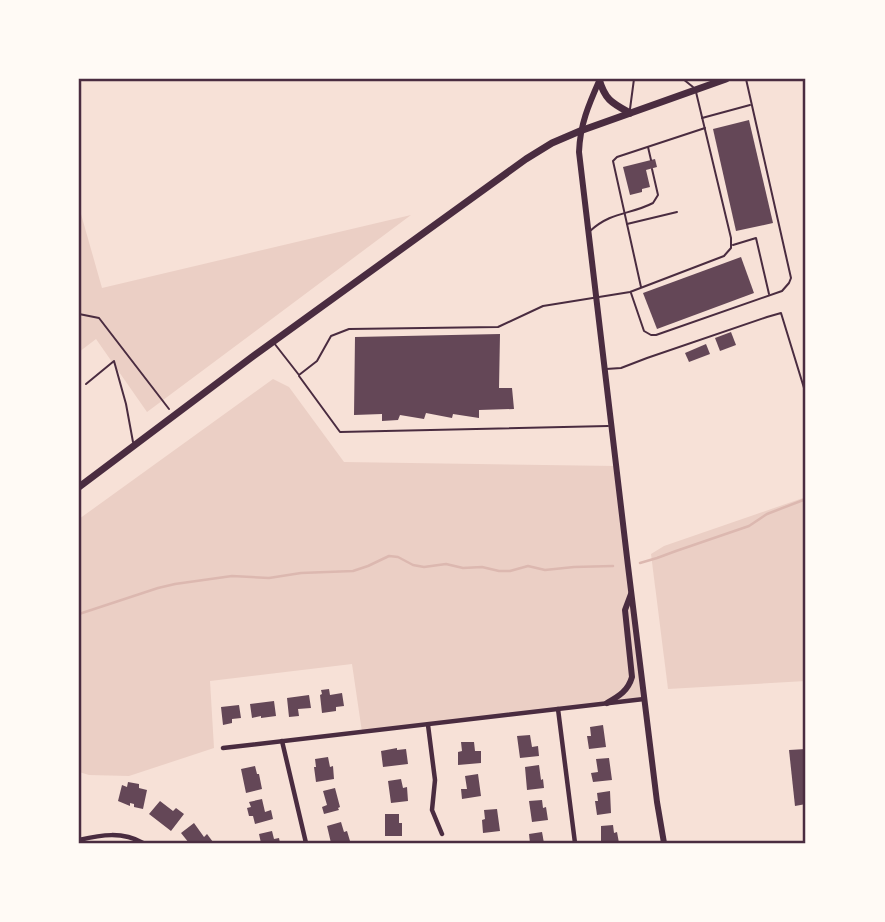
<svg xmlns="http://www.w3.org/2000/svg" width="885" height="922" viewBox="0 0 885 922" font-family="Karla,sans-serif">
	<style>
		.green { fill: #ebcfc5 }
		.lines { fill: none; stroke-linecap: round; stroke-linejoin: round }
		.stream { stroke: #dcb8b0; stroke-width: 2.5 }
		.building { fill: #644757 }
		.path { stroke: #4a2c40; stroke-width: 2 }
		.service { stroke: #4a2c40; stroke-width: 2 }
		.minor { stroke: #4a2c40; stroke-width: 4.5 }
		.secondary { stroke: #4a2c40; stroke-width: 6 }
		.primary { stroke: #4a2c40; stroke-width: 7 }
		.neatline { fill: none; stroke: #4a2c40; stroke-width: 2.5 }
	</style>
	<rect width="100%" height="100%" fill="#f7e1d7"/>
	<g class="green">
		<path d="M79 207 102 288 411 215 147 412 96 339 79 352Z"/>
		<path d="M273 379 289 387 344 462 616 466 645 699 362 732 352 664 210 681 214 748 129 776 89 775 79 772V519Z"/>
		<path d="M806 497V681L668 689 651 554 664 546Z"/>
	</g>
	<g class="lines">
		<g class="stream">
			<path d="M640 563 657 558 676 551 749 526 767 514 806 499"/>
			<path d="M79 614 158 588 175 584 232 576 269 578 301 573 353 571 368 566 389 556 398 557 413 565 424 567 446 564 463 568 482 567 499 571H510L528 566 545 570 574 567 613 566"/>
		</g>
	</g>
	<g class="building">
		<path d="M749 120 773 223 736 231 713 129Z"/>
		<path d="M655 159 657 167 646 170 650 187 642 189V192L630 195 623 167Z"/>
		<path d="M741 257 754 293 657 329 643 293Z"/>
		<path d="M731 332 736 345 720 351 715 338Z"/>
		<path d="M500 334 499 388H512L514 409 479 410V418L453 414 452 418 426 413 424 419 400 415 398 420 382 421V414L354 415 355 337Z"/>
		<path d="M706 344 710 354 689 362 685 353Z"/>
		<path d="M329 689 330 695 342 693 344 706 336 707V711L322 713 320 695 322 694 321 690Z"/>
		<path d="M309 695 311 708 298 709 299 716 289 717 287 698Z"/>
		<path d="M274 701 276 716 261 718V716L252 718 250 704Z"/>
		<path d="M239 705 241 718 232 719V723L223 725 221 707Z"/>
		<path d="M603 725 606 747 589 749 587 736H591L590 727Z"/>
		<path d="M530 735 532 747 538 746 539 756 520 758 517 736Z"/>
		<path d="M461 742H474L475 751H481V763L458 765V752L462 751Z"/>
		<path d="M397 748V750L406 749 408 764 383 767 381 751Z"/>
		<path d="M806 749V804L795 806 789 750Z"/>
		<path d="M328 757 330 767 333 766 334 779 316 782 314 767H316L315 759Z"/>
		<path d="M609 758 612 780 593 782 591 773 598 772 596 759Z"/>
		<path d="M539 765 541 780 543 779 544 788 527 790 525 767Z"/>
		<path d="M255 766 257 774H259L262 789 246 793 241 769Z"/>
		<path d="M478 774 481 796 462 799 461 789H467L465 776Z"/>
		<path d="M401 779 403 788 407 787 408 801 391 803 388 781Z"/>
		<path d="M128 782 139 784V788L147 790 143 809 134 807V804L130 803V806L118 801 122 785 127 787Z"/>
		<path d="M335 788 340 807 338 808 339 810 324 814 322 807 327 805 323 791Z"/>
		<path d="M610 791 611 813 597 815 595 801H598L597 793Z"/>
		<path d="M262 799 265 812 271 810 273 819 255 824 253 816H249L247 808 251 807 249 802Z"/>
		<path d="M542 800 543 808 546 807 548 820 532 822 529 801Z"/>
		<path d="M160 801 173 811 176 808 184 814 171 831 149 814Z"/>
		<path d="M497 809 500 831 483 833 482 820 485 819 484 810Z"/>
		<path d="M385 814H399V823H402V836H385Z"/>
		<path d="M341 822 344 832 347 831 350 841 341 843H331L327 826Z"/>
		<path d="M194 823 204 837 207 834 213 842 211 843H189L181 833Z"/>
		<path d="M613 825 614 833 617 832 619 843H601V826Z"/>
		<path d="M272 831 274 839 279 838 280 843H261L259 834Z"/>
		<path d="M542 832 544 843H530L529 834Z"/>
	</g>
	<g class="lines">
		<path class="path" d="M79 314 99 318 169 409"/>
		<g class="service">
			<path d="M683 79 693 87"/>
			<path d="M630 109 634 79"/>
			<path d="M702 118 750 105"/>
			<path d="M648 147 651 160"/>
			<path d="M627 224 677 212"/>
			<path d="M590 231C612 211 630 215 653 203L658 195 652 169"/>
			<path d="M733 245 756 238 769 294"/>
			<path d="M641 287 613 161 617 157 705 128"/>
			<path d="M631 293 644 331 651 335H656L782 291 789 283 791 278 746 79"/>
			<path d="M274 343 299 375 317 361 331 336 349 329 498 327 543 306 630 292 724 256 731 248V238L696 92"/>
			<path d="M606 369 621 368 647 358 767 317 781 313 804 388"/>
			<path d="M299 376 340 432 608 426"/>
			<path d="M86 384 114 361 126 404 133 442"/>
		</g>
		<g class="minor">
			<path d="M558 709 575 843"/>
			<path d="M428 725 435 780 432 810 442 834"/>
			<path d="M282 741 306 843"/>
			<path d="M223 748 644 699"/>
			<path d="M79 840C101 835 122 831 143 843"/>
		</g>
		<g class="secondary">
			<path d="M600 79C589 104 580 124 579 152L628 566 657 802 664 843"/>
			<path d="M607 703C619 696 628 691 632 677L625 610 631 594"/>
		</g>
		<g class="primary">
			<path d="M599 79C605 100 612 103 630 113"/>
			<path d="M79 487 252 357 526 159 552 143 580 131 726 79"/>
		</g>
	</g>
	<rect width="885" height="922" fill="none" stroke="#fffaf5" stroke-width="161"/>
	<rect x="80" y="80" width="724" height="762" class="neatline"/>
</svg>
